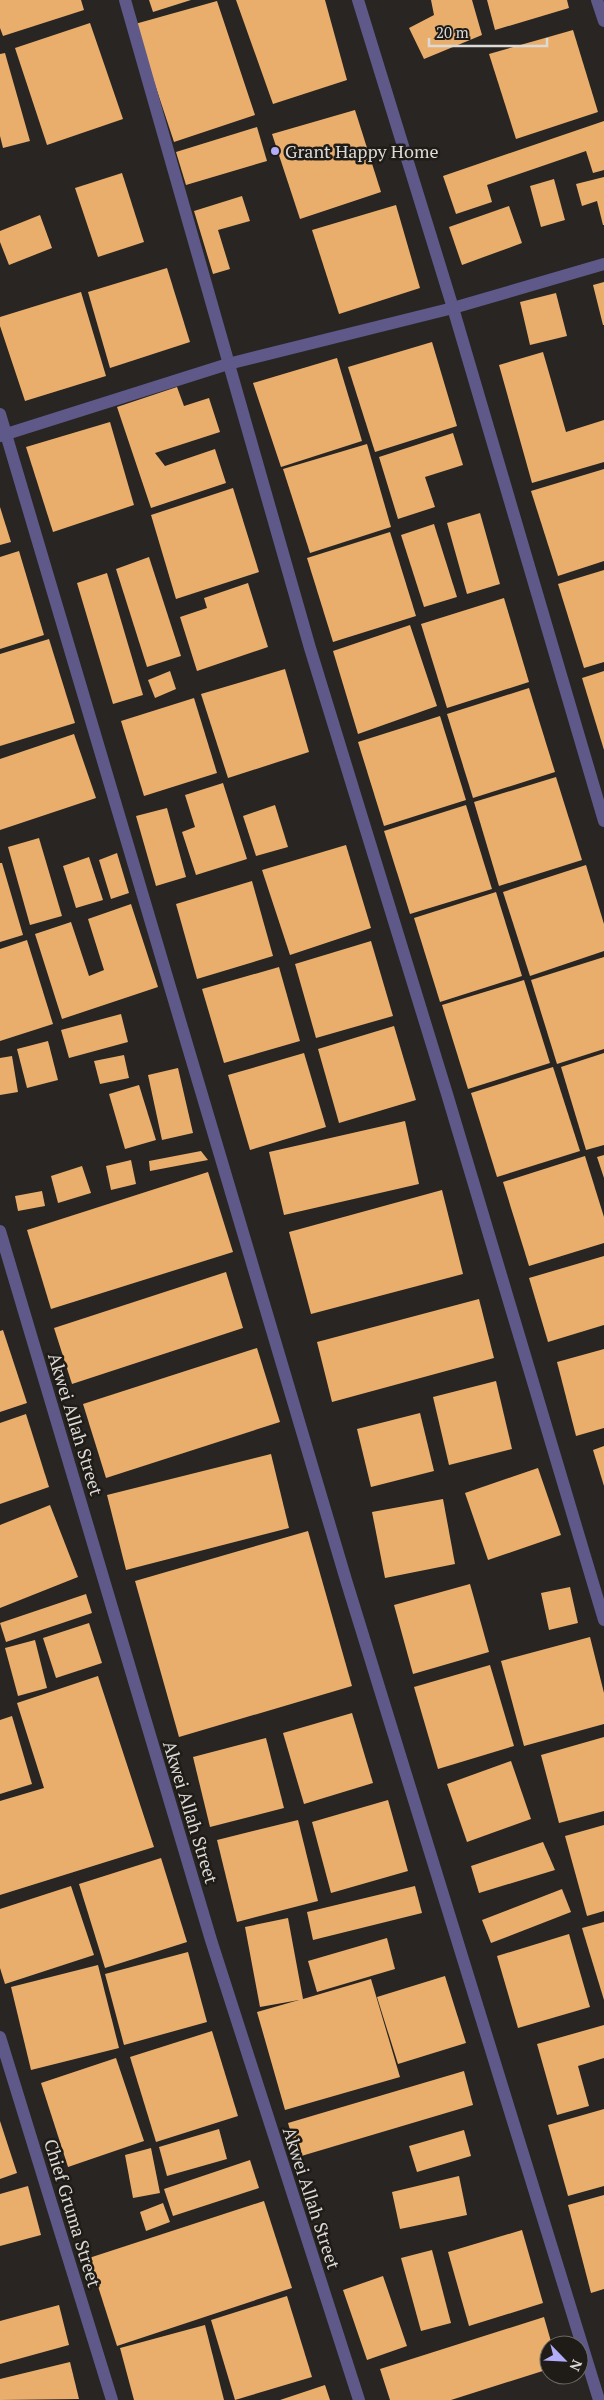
<svg xmlns="http://www.w3.org/2000/svg" width="604" height="2400" viewBox="0 0 604 2400" font-family="'PT Serif',serif">
	<style>
		.building { fill: #eaae6c }
		.lines { fill: none; stroke-linecap: round; stroke-linejoin: round }
		.minor { stroke: #5e5989; stroke-width: 12 }
		.poi-dot { fill: #b3acf9; stroke: #1f1c18; stroke-width: 2 }
		.labels { text-anchor: middle; dominant-baseline: central; stroke-width: 5; stroke-linejoin: round; paint-order: stroke }
		.poi-label { font-size: 18px; fill: #dcdad7; stroke: #1f1c18; text-anchor: start }
		.street-label { font-size: 18px; fill: #dcdad7; stroke: #1f1c18 }
	</style>
	<rect width="100%" height="100%" fill="#292522"/>
	<g class="building">
		<path d="M0 0H81L84 10 3 36 0 28Z"/>
		<path d="M149 0H191L153 12Z"/>
		<path d="M236 0H325L347 80 273 104Z"/>
		<path d="M431 0H472L482 35 424 59 409 28 434 15Z"/>
		<path d="M487 0H567L569 8 495 30Z"/>
		<path d="M217 1 255 115 174 142 135 24Z"/>
		<path d="M90 23 123 119 47 145 15 48Z"/>
		<path d="M573 30 598 112 516 139 489 54Z"/>
		<path d="M5 53 30 141 3 148 0 136V54Z"/>
		<path d="M355 110 381 192 300 219 272 134Z"/>
		<path d="M604 121V170L593 173 586 151 487 185 492 202 456 214 443 176Z"/>
		<path d="M257 127 267 161 186 185 176 152Z"/>
		<path d="M122 173 144 242 98 257 75 188Z"/>
		<path d="M604 177V225H603L597 201 582 206 576 184Z"/>
		<path d="M554 179 565 220 541 227 530 186Z"/>
		<path d="M242 196 250 221 218 230 230 269 213 274 194 211Z"/>
		<path d="M396 205 420 288 339 314 312 230Z"/>
		<path d="M509 206 522 243 462 265 449 227Z"/>
		<path d="M40 215 52 248 9 265 0 242V231Z"/>
		<path d="M167 268 190 342 110 368 88 292Z"/>
		<path d="M604 282V325H603L593 285Z"/>
		<path d="M81 292 106 376 25 401 0 326V317Z"/>
		<path d="M556 293 567 336 530 345 520 302Z"/>
		<path d="M432 342 457 426 375 452 348 367Z"/>
		<path d="M543 352 566 432 604 420V462L532 483 499 365Z"/>
		<path d="M337 358 362 441 281 467 253 383Z"/>
		<path d="M177 387 184 406 209 398 220 432 155 453 165 466 215 449 226 483 151 508 117 407Z"/>
		<path d="M110 422 134 505 53 532 26 447Z"/>
		<path d="M453 433 463 465 425 477 435 507 398 519 379 457Z"/>
		<path d="M367 444 391 527 310 553 283 469Z"/>
		<path d="M604 469V561L558 576 531 491Z"/>
		<path d="M233 488 259 572 176 599 151 515Z"/>
		<path d="M0 507 11 542 0 545Z"/>
		<path d="M480 513 500 584 467 594 447 523Z"/>
		<path d="M434 524 457 597 424 607 401 535Z"/>
		<path d="M390 532 416 616 333 642 307 558Z"/>
		<path d="M19 551 44 635 0 649V557Z"/>
		<path d="M149 557 181 656 147 667 116 569Z"/>
		<path d="M604 570V662L584 668 558 584Z"/>
		<path d="M107 573 143 695 113 704 77 583Z"/>
		<path d="M248 583 268 647 197 671 180 617 207 608 204 598Z"/>
		<path d="M504 598 529 682 447 708 421 624Z"/>
		<path d="M410 625 437 706 358 734 333 651Z"/>
		<path d="M49 639 75 723 0 746V654Z"/>
		<path d="M285 669 309 752 228 778 201 694Z"/>
		<path d="M170 671 176 689 155 698 148 680Z"/>
		<path d="M604 671V750L582 678Z"/>
		<path d="M529 688 555 772 473 798 447 714Z"/>
		<path d="M194 698 217 773 144 796 121 721Z"/>
		<path d="M440 716 466 800 384 826 358 742Z"/>
		<path d="M74 734 96 798 0 830V759Z"/>
		<path d="M556 777 582 860 499 886 474 802Z"/>
		<path d="M223 783 247 859 196 875 182 832 195 827 185 795Z"/>
		<path d="M275 805 288 847 256 856 243 816Z"/>
		<path d="M466 805 492 889 410 914 384 831Z"/>
		<path d="M167 808 186 877 156 886 136 816Z"/>
		<path d="M39 838 62 916 30 925 8 847Z"/>
		<path d="M346 845 371 928 290 955 262 870Z"/>
		<path d="M117 853 129 893 111 899 99 860Z"/>
		<path d="M89 857 103 900 76 908 63 866Z"/>
		<path d="M0 863H2L23 935 0 942Z"/>
		<path d="M586 865 604 924V951L530 976 503 892Z"/>
		<path d="M252 881 273 956 197 979 176 904Z"/>
		<path d="M496 892 522 976 440 1002 414 918Z"/>
		<path d="M131 904 158 987 62 1019 35 934 71 922 89 976 104 970 88 919Z"/>
		<path d="M27 940 53 1024 0 1041V949Z"/>
		<path d="M371 941 393 1016 316 1038 295 964Z"/>
		<path d="M604 957V1049L557 1064 531 980Z"/>
		<path d="M279 967 300 1041 224 1063 202 989Z"/>
		<path d="M524 980 550 1063 468 1089 442 1005Z"/>
		<path d="M121 1014 128 1042 69 1058 61 1030Z"/>
		<path d="M394 1026 416 1100 339 1123 318 1049Z"/>
		<path d="M48 1041 58 1080 27 1088 17 1049Z"/>
		<path d="M304 1053 326 1127 250 1150 228 1075Z"/>
		<path d="M604 1053V1145L586 1150 561 1067Z"/>
		<path d="M124 1055 129 1078 100 1084 94 1061Z"/>
		<path d="M12 1056 18 1092 0 1095V1058Z"/>
		<path d="M553 1067 580 1151 497 1177 471 1093Z"/>
		<path d="M178 1068 193 1133 162 1140 148 1075Z"/>
		<path d="M139 1085 156 1140 125 1149 109 1094Z"/>
		<path d="M405 1121 419 1184 284 1215 269 1152Z"/>
		<path d="M201 1151 208 1160 150 1171 149 1161Z"/>
		<path d="M604 1155V1178L597 1157Z"/>
		<path d="M585 1156 604 1217V1243L529 1266 503 1182Z"/>
		<path d="M131 1160 136 1184 111 1190 106 1166Z"/>
		<path d="M82 1166 91 1193 58 1203 51 1176Z"/>
		<path d="M208 1172 233 1252 51 1309 27 1230Z"/>
		<path d="M442 1190 463 1274 311 1314 289 1232Z"/>
		<path d="M42 1191 45 1206 18 1211 15 1196Z"/>
		<path d="M604 1256V1325L548 1342 529 1278Z"/>
		<path d="M226 1272 243 1328 72 1384 54 1328Z"/>
		<path d="M479 1299 494 1358 332 1402 317 1342Z"/>
		<path d="M3 1330 27 1403 0 1412V1331Z"/>
		<path d="M257 1348 280 1422 106 1478 83 1404Z"/>
		<path d="M604 1349V1428L576 1436 557 1362Z"/>
		<path d="M496 1381 512 1449 449 1465 433 1397Z"/>
		<path d="M420 1413 434 1471 371 1487 357 1429Z"/>
		<path d="M26 1414 49 1487 0 1504V1423Z"/>
		<path d="M604 1446V1486L593 1450Z"/>
		<path d="M271 1454 289 1528 126 1570 107 1495Z"/>
		<path d="M538 1468 561 1535 488 1560 465 1493Z"/>
		<path d="M443 1499 455 1564 385 1578 372 1512Z"/>
		<path d="M50 1505 78 1577 0 1608V1525Z"/>
		<path d="M308 1531 352 1686 179 1737 135 1581Z"/>
		<path d="M470 1584 489 1652 413 1674 394 1605Z"/>
		<path d="M570 1587 578 1623 549 1630 541 1593Z"/>
		<path d="M86 1594 92 1613 6 1642 0 1623Z"/>
		<path d="M89 1623 102 1663 56 1678 43 1638Z"/>
		<path d="M590 1637 604 1693V1724L524 1746 501 1661Z"/>
		<path d="M35 1640 47 1688 18 1696 5 1648Z"/>
		<path d="M490 1665 514 1746 438 1769 414 1687Z"/>
		<path d="M98 1676 154 1847 0 1895V1801L44 1788 17 1703Z"/>
		<path d="M352 1713 373 1783 304 1804 283 1733Z"/>
		<path d="M12 1716 32 1784 0 1794V1720Z"/>
		<path d="M604 1737V1811L559 1823 541 1755Z"/>
		<path d="M266 1738 284 1808 210 1827 193 1757Z"/>
		<path d="M511 1761 531 1819 467 1842 447 1784Z"/>
		<path d="M388 1800 408 1871 331 1893 312 1822Z"/>
		<path d="M298 1820 318 1901 237 1922 217 1840Z"/>
		<path d="M604 1825V1911L587 1916 565 1836Z"/>
		<path d="M543 1842 555 1870 479 1893 471 1866Z"/>
		<path d="M161 1858 187 1942 105 1968 79 1884Z"/>
		<path d="M71 1886 94 1955 5 1984 0 1968V1909Z"/>
		<path d="M415 1886 422 1913 313 1940 307 1912Z"/>
		<path d="M562 1889 571 1912 491 1943 482 1920Z"/>
		<path d="M288 1918 303 1999 371 1979 400 2077 285 2110 257 2012 299 2000 260 2007 245 1927Z"/>
		<path d="M604 1922V2000L582 1928Z"/>
		<path d="M569 1934 590 2007 518 2028 497 1956Z"/>
		<path d="M387 1938 395 1969 317 1992 308 1961Z"/>
		<path d="M188 1952 207 2022 124 2045 105 1974Z"/>
		<path d="M98 1965 119 2048 31 2070 11 1987Z"/>
		<path d="M445 1976 466 2043 398 2064 377 1997Z"/>
		<path d="M604 2025V2058L578 2066 589 2106 557 2115 537 2044Z"/>
		<path d="M212 2031 238 2116 156 2142 130 2057Z"/>
		<path d="M116 2058 144 2141 68 2167 41 2083Z"/>
		<path d="M464 2071 473 2105 298 2157 288 2123Z"/>
		<path d="M604 2109V2186L568 2196 548 2125Z"/>
		<path d="M0 2121 17 2173 0 2179Z"/>
		<path d="M219 2129 227 2159 167 2176 159 2147Z"/>
		<path d="M464 2130 471 2156 417 2172 409 2146Z"/>
		<path d="M151 2148 160 2193 133 2198 125 2155Z"/>
		<path d="M250 2160 259 2188 173 2216 164 2189Z"/>
		<path d="M459 2176 467 2215 400 2229 392 2192Z"/>
		<path d="M28 2186 41 2235 0 2246V2194Z"/>
		<path d="M604 2195V2289L591 2293 568 2205Z"/>
		<path d="M264 2201 292 2288 117 2346 89 2258Z"/>
		<path d="M163 2203 170 2222 146 2231 140 2212Z"/>
		<path d="M522 2230 543 2303 469 2326 448 2252Z"/>
		<path d="M432 2250 451 2323 421 2331 401 2258Z"/>
		<path d="M383 2276 407 2346 367 2360 343 2290Z"/>
		<path d="M287 2296 312 2377 235 2400 211 2320Z"/>
		<path d="M59 2305 69 2345 0 2364V2321Z"/>
		<path d="M544 2317 552 2345H549V2369L451 2400H390L380 2369Z"/>
		<path d="M205 2325 224 2400H134L120 2348Z"/>
		<path d="M70 2362 79 2399 0 2400V2379Z"/>
		<path d="M325 2385 330 2400H280Z"/>
	</g>
	<g class="lines">
		<g class="minor">
			<path d="M125 0 310 648 447 1094 604 1620"/>
			<path d="M358 0 453 308 604 821"/>
			<path d="M597 0 604 21"/>
			<path d="M0 414 346 1580 599 2400"/>
			<path d="M0 436 228 364 453 308 604 264"/>
			<path d="M0 1231 211 1940 359 2400"/>
			<path d="M0 2037 112 2400"/>
		</g>
	</g>
	<circle class="poi-dot" cx="275" cy="151" r="5"/>
	<g class="labels">
		<g class="poi-label">
			<text x="285" y="151">Grant Happy Home</text>
		</g>
		<g class="street-label">
			<text transform="translate(76 1424) rotate(73)">Akwei Allah Street</text>
			<text transform="translate(191 1812) rotate(73)">Akwei Allah Street</text>
			<text transform="translate(312 2198) rotate(72)">Akwei Allah Street</text>
			<text transform="translate(73 2213) rotate(73)">Chief Gruma Street</text>
		</g>
	</g>
	<g transform="translate(564 2360) rotate(114)"><circle r="24" fill="#1f1c18" stroke="#6b6864"/>
	<path d="M0-4L9 19L0 12L-9 19Z" fill="#b3acf9"/>
	<text y="-8" font-size="14" font-weight="bold" text-anchor="middle" fill="#dcdad7">N</text>
	</g>
	<path d="M429 38v8h118v-8" fill="none" stroke="#dcdad7" stroke-width="2.5"/>
	<text x="436" y="38" font-size="15" fill="#dcdad7" stroke="#1f1c18" stroke-width="4" paint-order="stroke">20 m</text>
</svg>
